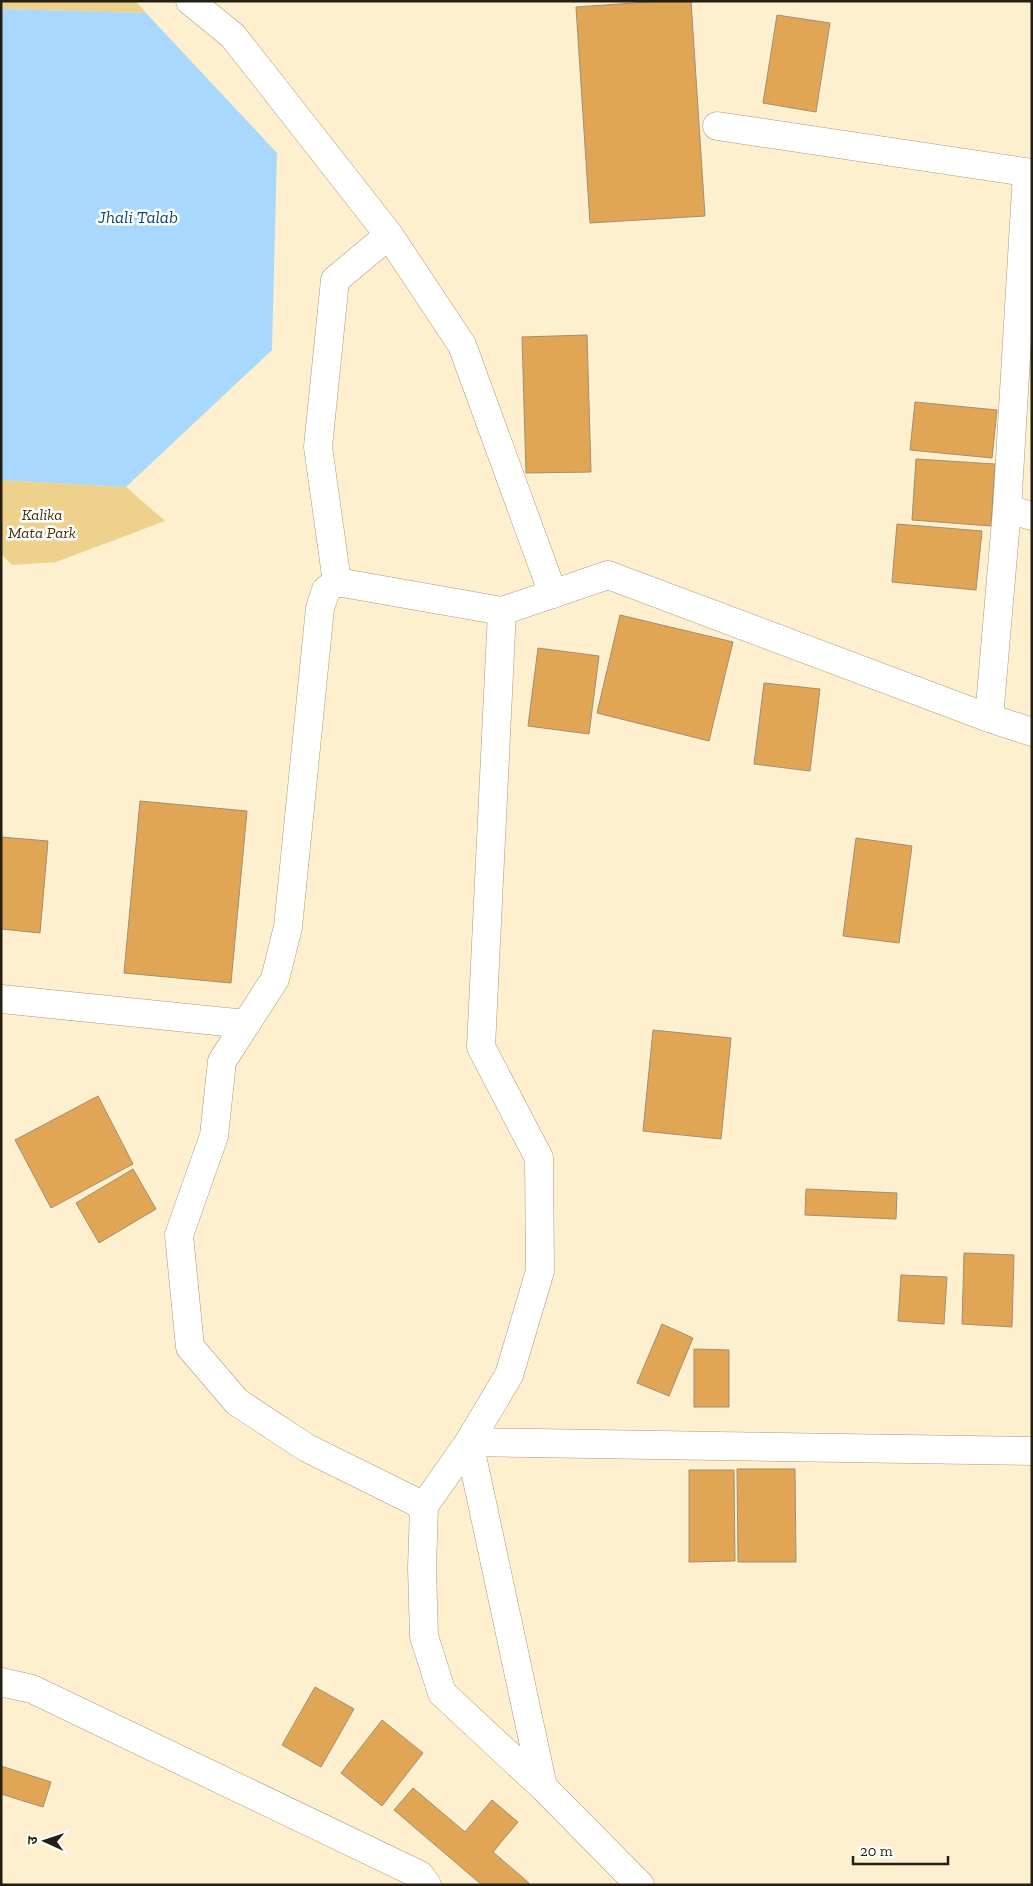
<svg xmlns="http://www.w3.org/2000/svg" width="1033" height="1886" viewBox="0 0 1033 1886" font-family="'Zilla Slab','Noto Sans Devanagari',serif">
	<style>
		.green { fill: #edd18c }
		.water { fill: #a9d8fe }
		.building { fill: #e0a655; stroke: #a28d72 }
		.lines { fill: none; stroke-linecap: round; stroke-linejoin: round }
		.minor-casing { stroke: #a89b7c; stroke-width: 29 }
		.secondary-casing { stroke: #a89b7c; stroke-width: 29 }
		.minor { stroke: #fff; stroke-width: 28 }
		.secondary { stroke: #fff; stroke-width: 28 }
		.labels { text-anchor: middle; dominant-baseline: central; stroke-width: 5; stroke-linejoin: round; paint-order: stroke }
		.park-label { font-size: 16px; font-style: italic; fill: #413309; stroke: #fff }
		.water-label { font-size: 18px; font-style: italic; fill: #0d4e75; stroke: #fff }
	</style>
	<rect width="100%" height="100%" fill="#fef0cf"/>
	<g class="green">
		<path d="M1 1H136L146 13 1 9Z"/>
		<path d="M1 480 126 487 165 521 56 562 12 565 1 554Z"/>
	</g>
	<path class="water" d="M1 9 146 13 277 153 272 350 126 487 1 480Z"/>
	<g class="building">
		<path d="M662 1H691L705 216 590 223 576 7Z"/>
		<path d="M777 15 830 23 816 112 763 103Z"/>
		<path d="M587 335 591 472 526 473 522 337Z"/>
		<path d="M915 402 997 410 992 458 910 450Z"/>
		<path d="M916 459 995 464 991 526 912 520Z"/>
		<path d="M897 524 982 531 976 590 892 582Z"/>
		<path d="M620 615 733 642 709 741 597 713Z"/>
		<path d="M538 648 599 656 589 734 528 726Z"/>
		<path d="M764 683 820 689 810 771 754 764Z"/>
		<path d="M140 801 247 811 231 983 124 973Z"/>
		<path d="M1 837 48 841 40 933 1 929Z"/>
		<path d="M856 838 912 846 899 943 843 936Z"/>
		<path d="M653 1030 731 1038 721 1139 643 1131Z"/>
		<path d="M98 1096 133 1164 51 1208 15 1140Z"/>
		<path d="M133 1169 156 1209 99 1243 76 1203Z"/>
		<path d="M806 1189 897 1193 896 1219 805 1215Z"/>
		<path d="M964 1253 1014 1255 1012 1327 962 1324Z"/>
		<path d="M901 1275 947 1277 944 1324 898 1321Z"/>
		<path d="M662 1324 693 1338 669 1396 637 1383Z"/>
		<path d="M694 1349 729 1350V1407H694Z"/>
		<path d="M737 1469H795L796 1562H738Z"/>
		<path d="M689 1470H734L735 1561 689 1562Z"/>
		<path d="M315 1687 354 1709 321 1767 282 1745Z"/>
		<path d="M382 1720 423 1753 382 1806 341 1773Z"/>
		<path d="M1 1766 51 1782 43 1807 1 1794Z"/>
		<path d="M413 1788 465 1832 492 1800 518 1822 493 1852 529 1883 527 1885H482L394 1810Z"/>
	</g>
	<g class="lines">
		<defs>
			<g id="minor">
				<path d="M190 1 233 36 389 235 462 345 553 594"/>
				<path d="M717 126 1032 173"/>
				<path d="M1007 509 1032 516"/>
				<path d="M337 582 318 447 335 280 389 235"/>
				<path d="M989 718 1007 509 1027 173"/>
				<path d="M1 999 246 1024 222 1061 214 1136 179 1235 190 1347 237 1402 307 1448 424 1506 469 1442 509 1375 540 1271 539 1158 481 1047 502 611 608 575 989 718 1032 732"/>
				<path d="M246 1024 275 979 288 927 320 608 326 590 337 582 502 611"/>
				<path d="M469 1442 1032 1451"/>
				<path d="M469 1442 543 1787 640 1885"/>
				<path d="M424 1506 422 1568 424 1636 442 1693 543 1787"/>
			</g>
			<path id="secondary" d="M1 1682 32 1689 420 1875 427 1885"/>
		</defs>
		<use href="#minor" class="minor-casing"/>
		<use href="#secondary" class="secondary-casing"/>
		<use href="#minor" class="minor"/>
		<use href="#secondary" class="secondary"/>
	</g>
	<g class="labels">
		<g class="park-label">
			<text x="42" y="514">Kalika<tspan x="42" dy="18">Mata Park</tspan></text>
		</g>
		<g class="water-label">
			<text x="138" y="217">Jhali Talab</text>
		</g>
	</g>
	<rect width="1033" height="1886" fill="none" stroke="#241f13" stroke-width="5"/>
	<g transform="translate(45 1841) rotate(273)" stroke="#ffffff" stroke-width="4" paint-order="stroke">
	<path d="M0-4L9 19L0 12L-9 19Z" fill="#241f13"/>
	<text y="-8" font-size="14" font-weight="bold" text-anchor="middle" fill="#241f13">उ</text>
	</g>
	<path d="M853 1856v8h95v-8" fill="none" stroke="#241f13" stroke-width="2.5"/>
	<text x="860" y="1856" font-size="15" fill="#241f13" stroke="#ffffff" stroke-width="4" paint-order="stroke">20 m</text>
</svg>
